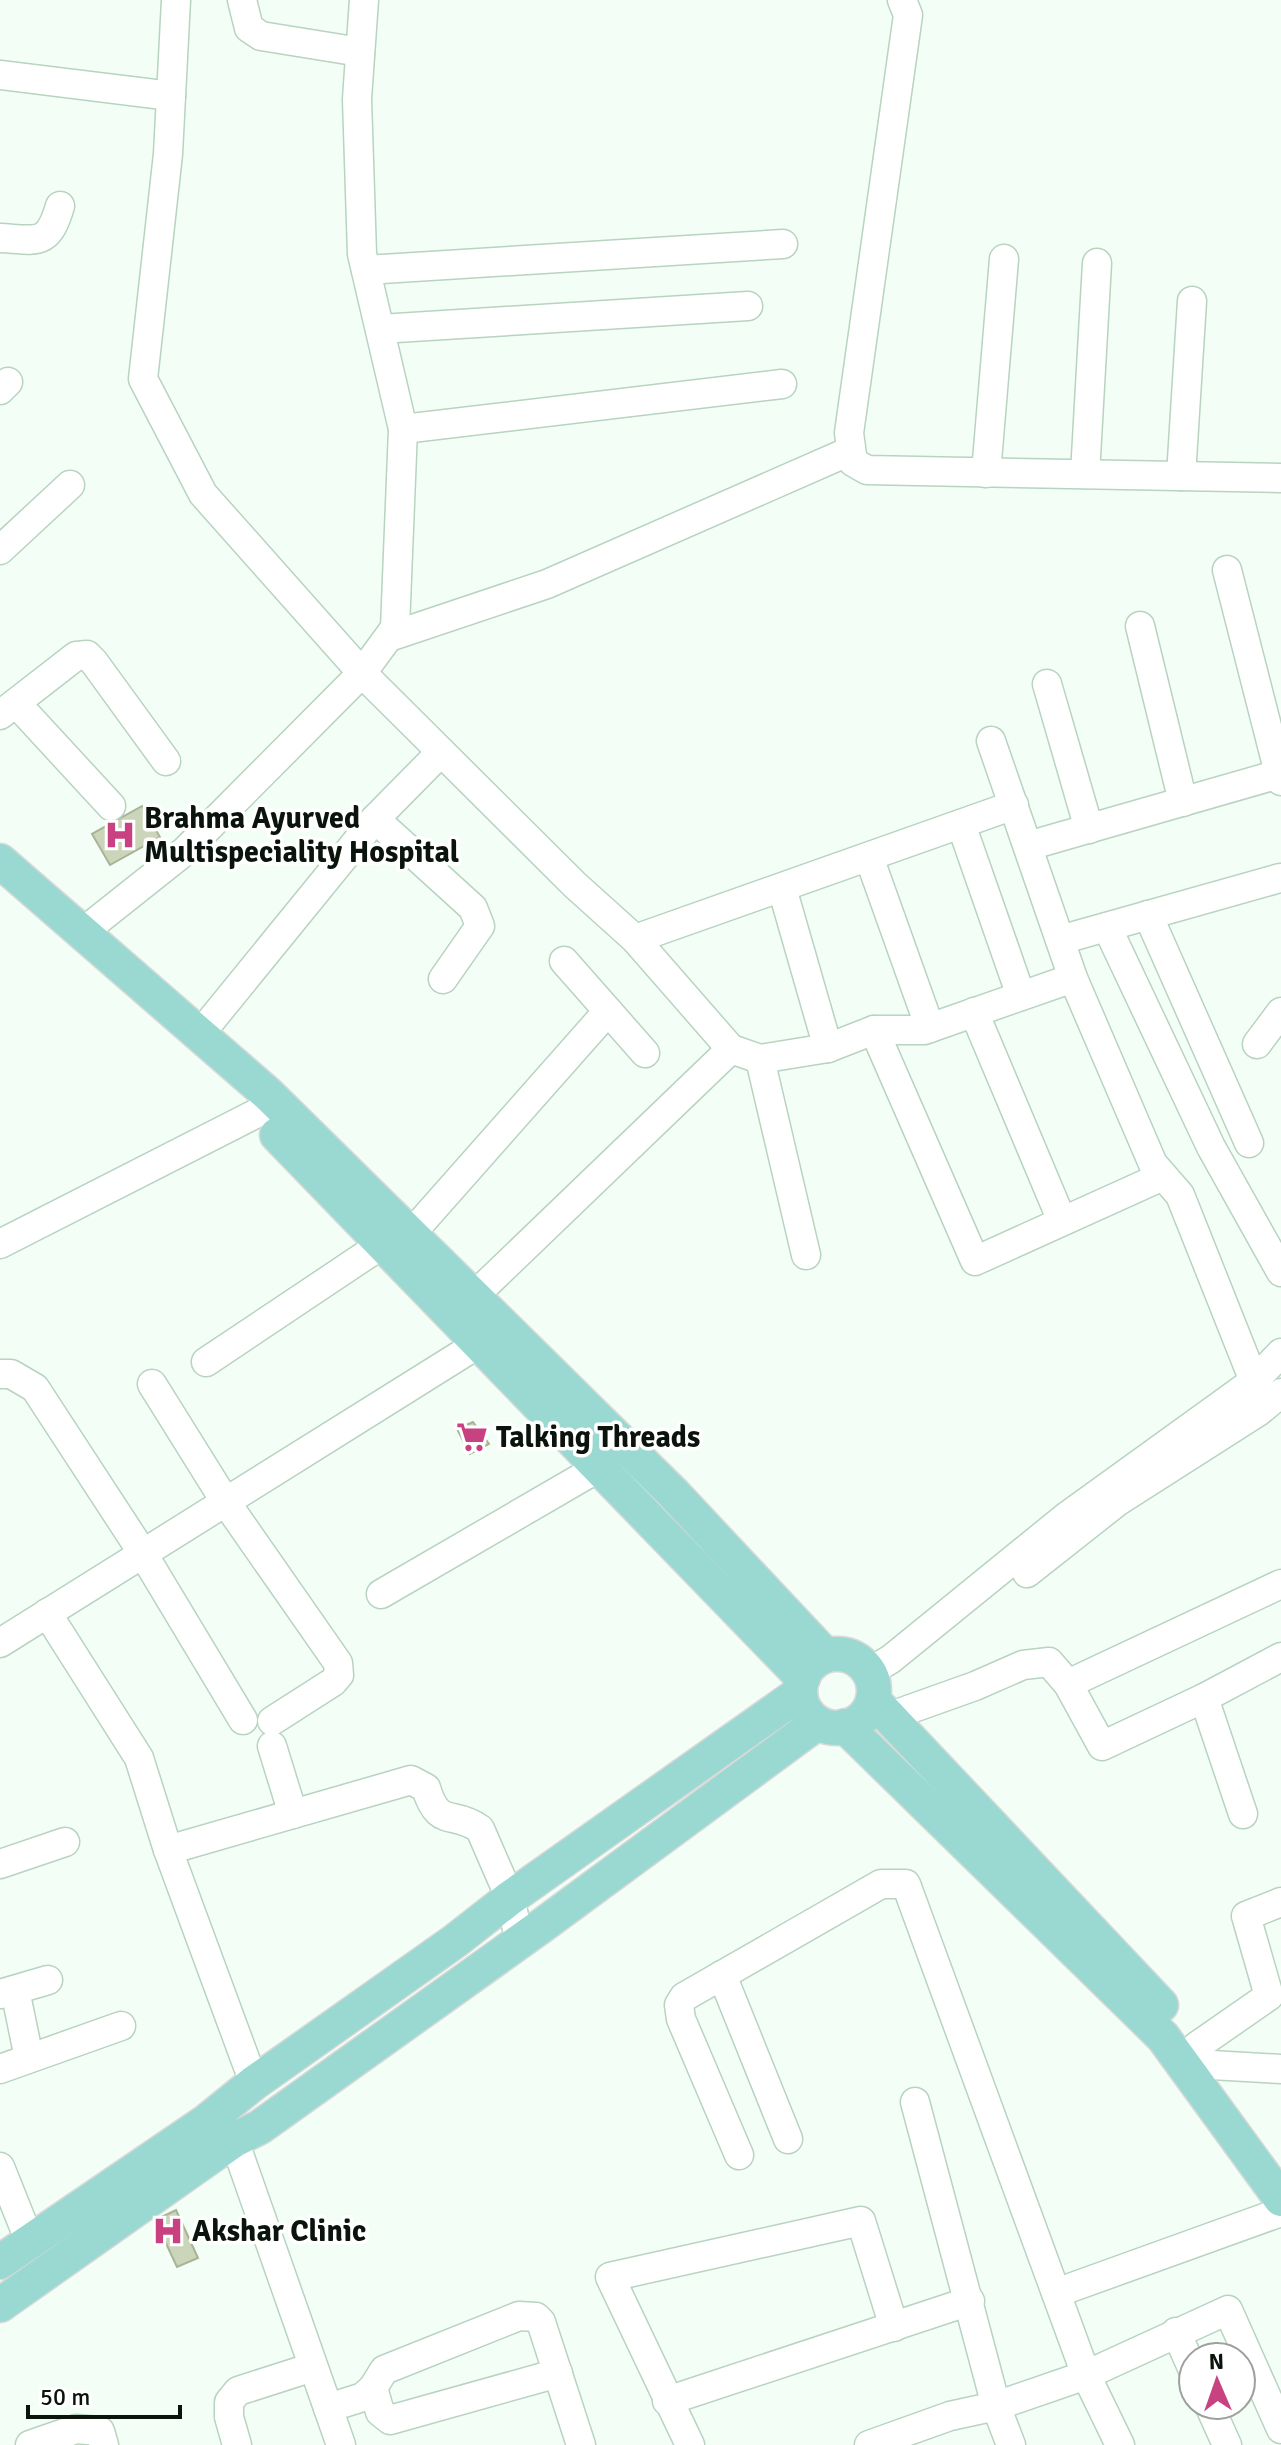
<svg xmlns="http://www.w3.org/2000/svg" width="1281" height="2445" viewBox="0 0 1281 2445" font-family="Signika,sans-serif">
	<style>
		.building { fill: #cbd5b9; stroke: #a9b297; stroke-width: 2 }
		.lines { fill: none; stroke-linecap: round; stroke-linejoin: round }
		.minor-casing { stroke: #b8d3c0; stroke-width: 31 }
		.major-casing { stroke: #d8d9d8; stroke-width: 37 }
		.minor { stroke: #fff; stroke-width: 28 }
		.major { stroke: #9ad9d2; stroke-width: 34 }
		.labels { text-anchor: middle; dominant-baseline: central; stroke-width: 7; stroke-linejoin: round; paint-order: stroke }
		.poi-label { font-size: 30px; font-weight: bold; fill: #0a140d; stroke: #fff; text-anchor: start }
	</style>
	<rect width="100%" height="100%" fill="#f3fff6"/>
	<g class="building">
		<path d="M142 806 160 837 110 865 92 834Z"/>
		<path d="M473 1422 489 1444 470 1454 457 1429Z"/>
		<path d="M176 2210 198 2258 177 2267 155 2220Z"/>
	</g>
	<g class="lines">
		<defs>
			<g id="minor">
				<path d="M176 0 168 154 143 379 203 494 362 673 575 885 635 939 731 1049"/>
				<path d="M242 0 249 28 261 36 360 52"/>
				<path d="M902 0 908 15 849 433 853 462 867 470 1281 478"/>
				<path d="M0 75 171 96"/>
				<path d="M0 238C37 240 48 247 60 206"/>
				<path d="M366 270 783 244"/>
				<path d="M380 329 748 306"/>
				<path d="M0 390 8 382"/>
				<path d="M403 429 782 384"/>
				<path d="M986 473 1004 259"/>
				<path d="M1085 474 1097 263"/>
				<path d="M1181 476 1192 301"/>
				<path d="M0 550 70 485"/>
				<path d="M1227 570 1281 781"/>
				<path d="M1140 626 1183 802"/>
				<path d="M389 637 547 584 850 451"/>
				<path d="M1047 684 1089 829"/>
				<path d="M16 703 111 806"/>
				<path d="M0 715 76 656 87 655 94 662 166 761"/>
				<path d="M991 741 1073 978 1153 1164 1180 1195 1254 1381"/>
				<path d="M375 819 473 908 480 926 443 979"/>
				<path d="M961 824 1021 996"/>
				<path d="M1028 846 1279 774"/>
				<path d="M869 857 930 1028"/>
				<path d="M782 888 828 1048"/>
				<path d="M1148 915 1249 1143"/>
				<path d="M1107 927 1211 1147 1281 1272"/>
				<path d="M83 932 185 851 362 673 395 628 403 429 362 254 357 99 364 0"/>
				<path d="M635 939 1014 805"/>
				<path d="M1060 940 1280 878"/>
				<path d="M564 961 645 1053"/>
				<path d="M974 1012 1062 1221"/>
				<path d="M874 1030 975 1261 1163 1176"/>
				<path d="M200 1034 375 819 441 752"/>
				<path d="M1257 1044 1281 1012"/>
				<path d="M760 1059 806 1255"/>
				<path d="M410 1235 608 1011"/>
				<path d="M0 1244 257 1113"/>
				<path d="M473 1297 731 1049 760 1059 828 1048 874 1030H924L1073 978"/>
				<path d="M206 1362 381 1245"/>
				<path d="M0 1374H11L35 1388 142 1552 243 1720"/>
				<path d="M152 1384 225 1501 338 1663 339 1675 333 1682 272 1721"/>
				<path d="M1027 1573 1117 1502 1258 1412 1281 1393"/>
				<path d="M381 1594 598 1468"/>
				<path d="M47 1613 139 1758 168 1850 254 2083"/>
				<path d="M0 1643 478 1344"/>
				<path d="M868 1673 891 1659 1067 1516 1254 1381 1281 1353"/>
				<path d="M1068 1684 1281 1584"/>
				<path d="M1204 1698 1243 1814"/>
				<path d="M888 1717 975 1686 1023 1665 1049 1662 1068 1684 1102 1746 1204 1698 1281 1657"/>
				<path d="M272 1746 293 1814"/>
				<path d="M168 1850 411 1780 426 1788C439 1830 452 1809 480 1829L510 1898 520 1942"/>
				<path d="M0 1864 65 1842"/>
				<path d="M722 1975 788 2139"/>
				<path d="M15 1990 29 2058"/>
				<path d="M0 1994 48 1980"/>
				<path d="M1197 2046 1269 1996 1246 1916 1281 1902"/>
				<path d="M1211 2065 1281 2069"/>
				<path d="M0 2069 121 2026"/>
				<path d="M915 2102 996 2406 1011 2445"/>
				<path d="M234 2140 341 2445"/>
				<path d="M739 2155 681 2019 679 2005 684 1997 881 1884H906L1086 2375 1120 2445"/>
				<path d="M0 2167 30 2242"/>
				<path d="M1056 2293 1281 2212"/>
				<path d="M1176 2332 1193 2370"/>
				<path d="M373 2388 380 2412 390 2420 558 2373"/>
				<path d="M667 2401 970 2301"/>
				<path d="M1209 2405 1227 2445"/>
				<path d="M328 2408 363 2397 373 2388 384 2370 519 2316 536 2317 541 2322 581 2445"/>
				<path d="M30 2445 76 2429 100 2431 104 2445"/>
				<path d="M237 2445 229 2417V2402L238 2391 313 2367"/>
				<path d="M690 2445 610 2277 861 2221 894 2327"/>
				<path d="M869 2445 950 2416 996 2406 1086 2375 1228 2310 1281 2429"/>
			</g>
			<g id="major">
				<path d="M0 861 268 1094 673 1493 825 1655"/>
				<path d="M277 1135 803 1678"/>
				<circle cx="837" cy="1691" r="37"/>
				<path d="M873 1700 1161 2005"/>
				<path d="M845 1726 1163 2037 1281 2199"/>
				<path d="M0 2262 207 2121 254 2083 455 1941 510 1898 800 1693"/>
				<path d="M0 2305 234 2140 260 2127 540 1927 817 1723"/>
			</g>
		</defs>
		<use href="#minor" class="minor-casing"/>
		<use href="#major" class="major-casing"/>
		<use href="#minor" class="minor"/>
		<use href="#major" class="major"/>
	</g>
	<defs>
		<symbol id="hospital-bare" viewBox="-9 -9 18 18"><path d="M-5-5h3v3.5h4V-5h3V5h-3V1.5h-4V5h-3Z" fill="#c84181" stroke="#fff" stroke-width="2.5" paint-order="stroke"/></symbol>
		<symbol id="supermarket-bare" viewBox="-9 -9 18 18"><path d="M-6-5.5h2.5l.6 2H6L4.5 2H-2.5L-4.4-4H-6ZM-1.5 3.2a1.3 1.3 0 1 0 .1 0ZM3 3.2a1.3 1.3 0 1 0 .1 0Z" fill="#c84181" stroke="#fff" stroke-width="2.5" paint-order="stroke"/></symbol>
	</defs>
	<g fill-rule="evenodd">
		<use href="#hospital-bare" x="98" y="813" width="44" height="44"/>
		<use href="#supermarket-bare" x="450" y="1415" width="44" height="44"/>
		<use href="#hospital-bare" x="146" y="2209" width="44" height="44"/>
	</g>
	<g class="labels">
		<g class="poi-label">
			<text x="144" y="818">Brahma Ayurved<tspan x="144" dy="34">Multispeciality Hospital</tspan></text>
			<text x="496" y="1437">Talking Threads</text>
			<text x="192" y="2231">Akshar Clinic</text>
		</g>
	</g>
	<g transform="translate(1217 2381) rotate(358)"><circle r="38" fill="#ffffff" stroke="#9da19e" stroke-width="2"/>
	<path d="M0-6L14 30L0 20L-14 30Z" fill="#c84181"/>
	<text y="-12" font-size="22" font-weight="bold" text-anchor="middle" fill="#0a140d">N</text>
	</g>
	<path d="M28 2405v12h152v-12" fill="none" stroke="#0a140d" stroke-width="4"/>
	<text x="40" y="2405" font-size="24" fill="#0a140d" stroke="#ffffff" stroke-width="6" paint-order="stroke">50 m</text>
</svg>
